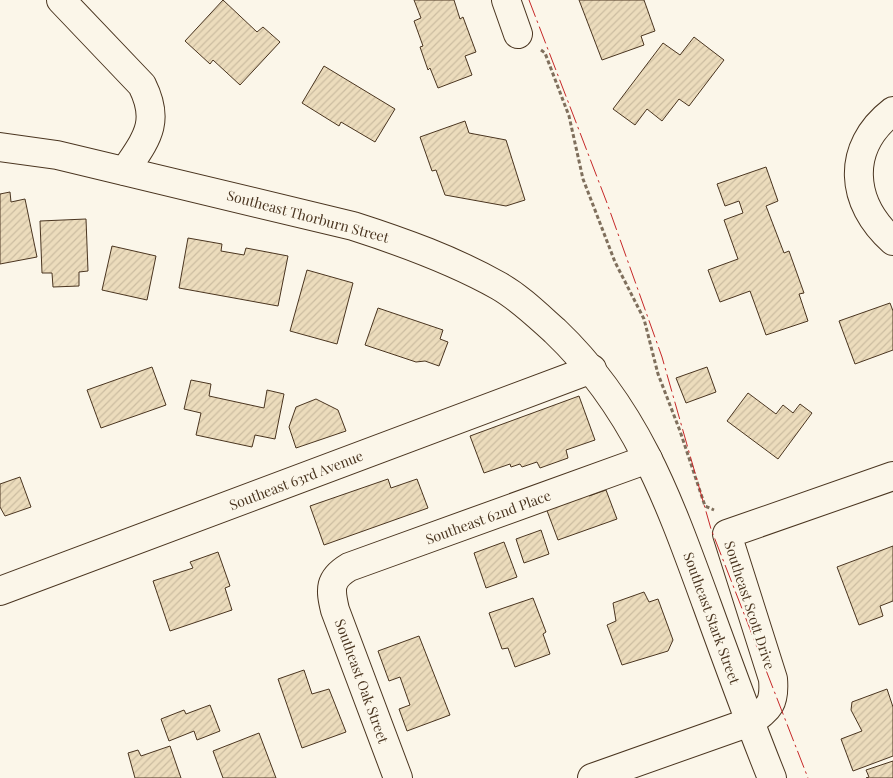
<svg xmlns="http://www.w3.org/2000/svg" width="893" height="778" viewBox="0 0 893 778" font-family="'Playfair Display',serif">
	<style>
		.building { fill: url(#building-hatch); stroke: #4a3520 }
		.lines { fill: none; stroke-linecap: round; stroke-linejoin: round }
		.minor-casing { stroke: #4a3520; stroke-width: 30 }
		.path { stroke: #7f6f5c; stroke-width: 3; stroke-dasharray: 4 2.5; stroke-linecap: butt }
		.minor { stroke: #fbf6e9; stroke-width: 28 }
		.power { stroke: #c62828; stroke-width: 1; stroke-dasharray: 18 4 2.5 4; stroke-linecap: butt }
		.labels { text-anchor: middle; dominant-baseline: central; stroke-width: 4; stroke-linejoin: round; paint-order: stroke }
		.street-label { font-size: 14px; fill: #4a3520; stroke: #fbf6e9 }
	</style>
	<defs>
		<pattern id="building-hatch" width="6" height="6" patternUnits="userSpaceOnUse" patternTransform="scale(1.25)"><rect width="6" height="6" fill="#ecdcbc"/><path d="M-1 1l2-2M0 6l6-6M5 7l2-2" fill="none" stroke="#ccbda1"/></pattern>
	</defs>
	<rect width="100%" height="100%" fill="#fbf6e9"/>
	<g class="building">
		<path d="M223 0 257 32 263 27 280 42 240 85 213 60 210 64 185 41Z"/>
		<path d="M414 0H454L460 19 463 17 476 52 465 56 472 75 438 88 430 68 428 70 420 47 423 46 414 21 421 18Z"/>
		<path d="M579 0H644L655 31 641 36 644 45 602 60Z"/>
		<path d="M694 37 724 60 689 106 679 99 662 121 647 109 635 125 613 109 663 43 680 55Z"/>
		<path d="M324 66 395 109 375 142 341 122 339 126 302 103Z"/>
		<path d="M465 121 469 133 506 140 525 200 506 206 445 195 436 170 432 171 420 137Z"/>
		<path d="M766 167 778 201 766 206 784 253 789 251 804 293 799 294 808 321 766 335 750 291 720 302 708 270 738 259 724 220 743 213 739 201 725 206 717 184Z"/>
		<path d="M10 192 11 202 25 199 37 257 0 264V194Z"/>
		<path d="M86 219 88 271 79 272V286L53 287 52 273H42L40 221Z"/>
		<path d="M188 238 222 244 221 251 244 255 246 248 288 256 278 306 179 288Z"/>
		<path d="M112 246 156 256 147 300 102 290Z"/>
		<path d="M307 270 353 283 337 344 290 331Z"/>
		<path d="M890 303 893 311V350L855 364 839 321Z"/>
		<path d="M378 308 443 330 440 339 448 342 439 366 425 361 416 362 365 345Z"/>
		<path d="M152 367 166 405 101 428 87 390Z"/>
		<path d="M707 367 716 392 686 403 676 378Z"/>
		<path d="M191 380 211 384 209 396 264 408 267 390 284 394 275 439 255 435 252 447 196 435 201 413 184 409Z"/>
		<path d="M748 393 776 414 783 405 793 413 800 404 812 413 778 459 727 421Z"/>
		<path d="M579 396 595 440 566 450 568 458 540 468 537 462 522 467 520 464 511 467 510 464 484 473 470 436Z"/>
		<path d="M316 399 338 410 346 431 296 448 289 427 296 407Z"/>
		<path d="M20 477 31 507 5 516 0 507V484Z"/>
		<path d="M388 479 391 488 417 479 428 508 324 545 310 506Z"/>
		<path d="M606 490 617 519 558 540 546 508 588 493 589 496Z"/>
		<path d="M541 530 549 554 524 563 516 539Z"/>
		<path d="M504 542 517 577 486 588 474 553Z"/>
		<path d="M893 546V601L880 606 883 616 859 625 837 567Z"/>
		<path d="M218 552 230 586 225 588 232 610 170 631 153 581 193 568 190 562Z"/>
		<path d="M644 592 649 602 658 599 673 640 668 651 622 665 607 625 616 621 613 603Z"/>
		<path d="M533 598 546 632 543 634 550 654 515 667 508 648 502 649 489 613Z"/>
		<path d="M419 636 450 715 407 731 399 709 410 705 400 677 389 681 378 651Z"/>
		<path d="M304 670 312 694 329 689 346 732 302 748 278 679Z"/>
		<path d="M887 689 893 707V756L853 771 841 739 862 731 851 710 852 702Z"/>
		<path d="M210 705 220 731 197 740 194 731 169 741 161 719 184 710 186 714Z"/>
		<path d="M259 733 276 778H223L213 751Z"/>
		<path d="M170 746 181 778H135L128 753 138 750 141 756Z"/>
		<path d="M893 761V778H866L869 777 866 770Z"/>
	</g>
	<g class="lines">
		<defs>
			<g id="minor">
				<path d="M61 0 142 85C161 123 146 139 125 171"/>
				<path d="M506 0 518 34"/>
				<path d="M893 111C845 148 850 203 893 241"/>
				<path d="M0 147 57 155 353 226C403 242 453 260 499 286 520 298 537 315 555 331 637 409 669 501 707 605 728 663 749 721 772 778"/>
				<path d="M0 591 592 369"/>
				<path d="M398 778 335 610C330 589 329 579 349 567L648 459"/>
				<path d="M592 778 750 722C770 708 775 703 773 679L727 534 893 476"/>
			</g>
		</defs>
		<use href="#minor" class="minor-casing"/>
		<path class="path" d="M541 50 545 53 569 116 583 179 615 262 644 319 658 374 680 431 705 506 714 510"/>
		<use href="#minor" class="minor"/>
		<path class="power" d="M529 0 607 203 662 357 711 529 808 778"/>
	</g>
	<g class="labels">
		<g class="street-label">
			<text transform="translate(308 216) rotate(15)">Southeast Thorburn Street</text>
			<text transform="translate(296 480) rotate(-21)">Southeast 63rd Avenue</text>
			<text transform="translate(488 517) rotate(-20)">Southeast 62nd Place</text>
			<text transform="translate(750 605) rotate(72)">Southeast Scott Drive</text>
			<text transform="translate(712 618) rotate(70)">Southeast Stark Street</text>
			<text transform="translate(362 681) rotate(70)">Southeast Oak Street</text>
		</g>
	</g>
</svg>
